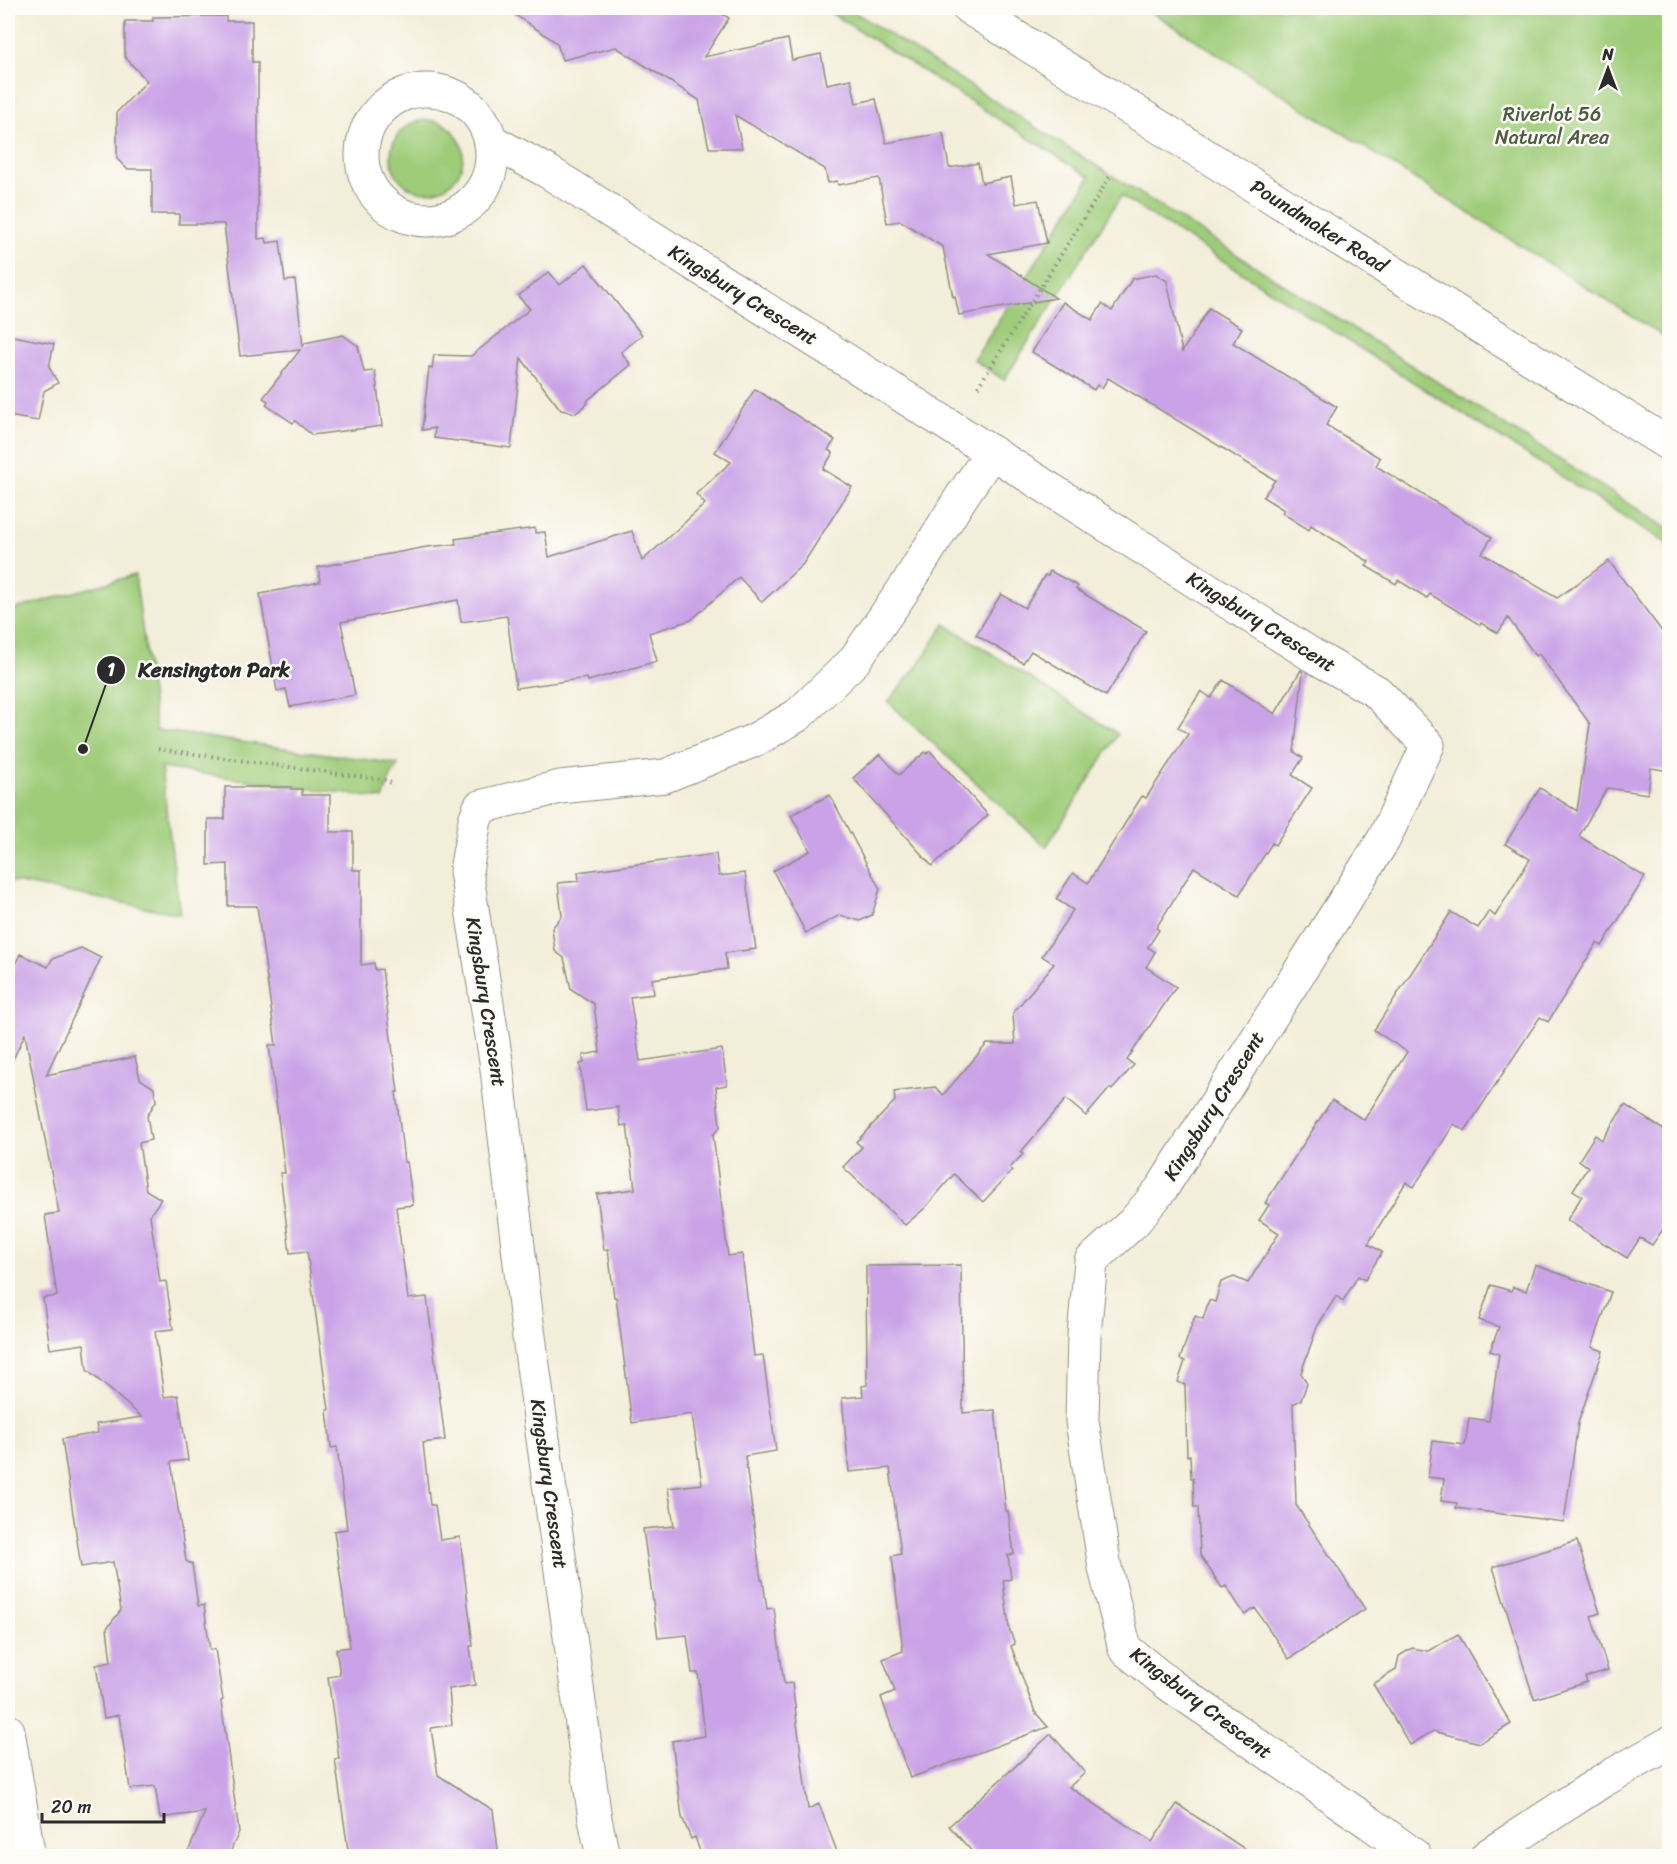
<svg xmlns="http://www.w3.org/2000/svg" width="1677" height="1864" viewBox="0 0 1677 1864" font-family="Sriracha,sans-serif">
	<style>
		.green { fill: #9fcc79; stroke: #657c52; stroke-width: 1.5 }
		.building { fill: #caa2e7 }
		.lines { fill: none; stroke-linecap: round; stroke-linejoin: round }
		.minor-casing { stroke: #8f8c82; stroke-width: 35 }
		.path { stroke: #8f8c82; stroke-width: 4; stroke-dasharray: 1.5 4.5; stroke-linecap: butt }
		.minor { stroke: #fff; stroke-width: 33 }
		.labels { text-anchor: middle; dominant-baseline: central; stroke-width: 5; stroke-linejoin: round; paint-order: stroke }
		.park-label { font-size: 20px; fill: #4e5b42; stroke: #fdfcf7 }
		.street-label { font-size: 20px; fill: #2b2b2b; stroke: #fdfcf7 }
		.leader { fill: none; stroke: #2b2b2b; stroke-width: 2 }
		.callout-dot { fill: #2b2b2b; stroke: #fdfcf7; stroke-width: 2 }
		.mark-label { font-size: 18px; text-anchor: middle; font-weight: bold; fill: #fff }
		.callout-label { font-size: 21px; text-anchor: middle; font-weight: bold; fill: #2b2b2b; stroke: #fdfcf7; stroke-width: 5; stroke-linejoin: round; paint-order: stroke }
	</style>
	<rect width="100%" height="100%" fill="#fdfcf7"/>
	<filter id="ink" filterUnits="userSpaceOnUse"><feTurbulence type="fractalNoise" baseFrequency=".0167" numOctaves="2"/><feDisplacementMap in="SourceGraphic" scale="12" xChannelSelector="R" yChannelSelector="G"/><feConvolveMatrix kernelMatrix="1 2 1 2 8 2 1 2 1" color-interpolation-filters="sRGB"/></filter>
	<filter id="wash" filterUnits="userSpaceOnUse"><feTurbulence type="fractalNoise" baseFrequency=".008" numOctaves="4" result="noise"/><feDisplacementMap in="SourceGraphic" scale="24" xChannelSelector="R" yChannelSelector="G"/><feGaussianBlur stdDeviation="1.35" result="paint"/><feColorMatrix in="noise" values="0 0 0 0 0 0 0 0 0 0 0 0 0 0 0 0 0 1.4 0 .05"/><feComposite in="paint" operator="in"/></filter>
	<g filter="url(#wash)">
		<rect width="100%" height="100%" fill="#f3eed9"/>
		<g class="green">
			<path d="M823 8H848L1669 529V545L1121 196 1004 380 974 360 1090 177Z"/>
			<path d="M1145 8H1669V340Z"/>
			<circle cx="427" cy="156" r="36"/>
			<path d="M135 575 156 730 398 764 390 778 383 799 161 768 180 914 8 881V611Z"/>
			<path d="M945 624 1118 734 1046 847 888 702 918 665Z"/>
		</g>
		<g id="blocks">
			<g class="building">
				<path d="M505 8H712L729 18 704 57 788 39 792 60 821 54 827 84 851 79 856 103 876 99 886 143 943 133 949 168 978 163 982 183 1011 177 1016 204 1038 200 1047 243 988 254 1056 298 959 315 955 296 953 297 943 247 901 221 887 223 879 178 838 185 837 181 828 183 825 169 735 115 742 148H709L699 100 616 47 562 60 557 43Z"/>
				<path d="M226 16V21H252V62H258V239L266 238 267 243 280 241 285 281 295 280 303 346 305 343 343 335 358 346 364 372 375 371 382 426 312 435 295 421 293 423 266 405 268 401 263 398 300 350 240 356 224 224H179V214H152V169H127L117 159V112L147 81 125 57V21H153V17Z"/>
				<path d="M586 264 642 335 621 352 631 365 588 400 587 404 576 413 561 410 521 358 511 448 434 438 435 428 422 430 429 368 432 369 434 355 471 356 530 309 518 296 549 272 560 285Z"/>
				<path d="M1156 274 1167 281 1182 352 1209 308 1242 328 1233 343 1337 407 1326 425 1380 458 1376 466 1492 537 1482 553 1557 598 1609 561 1670 642V771L1651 768 1648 794 1607 788 1579 836 1645 877 1602 946 1597 943 1548 1022 1540 1017 1465 1131 1454 1124 1414 1187 1406 1182 1368 1244 1382 1252 1365 1280 1358 1276 1343 1301 1336 1296 1317 1327 1301 1373 1307 1384 1301 1400 1293 1404 1296 1505 1365 1609 1289 1659 1255 1608 1245 1615 1226 1586 1222 1588 1200 1555 1198 1507H1194L1193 1478H1191L1190 1455 1187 1456 1185 1385 1178 1382 1185 1361 1180 1359 1195 1316 1203 1319 1209 1300 1215 1302 1221 1282 1234 1277 1248 1283 1279 1233 1259 1220 1269 1205 1265 1203 1332 1100 1364 1120 1407 1052 1374 1030 1451 912 1478 928 1489 911 1495 916 1530 859 1505 844 1540 788 1577 811 1590 724 1539 654 1536 656 1508 618 1498 633 1481 623 1480 625 1430 594 1427 598 1398 580 1396 584 1366 566 1369 562 1311 525 1309 530 1282 513 1284 510 1263 497 1275 480 1108 378 1102 388 1097 385 1094 390 1032 352 1063 302 1092 320 1102 304 1112 311 1132 279Z"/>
				<path d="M8 335 54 344 49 367 58 383 44 391 38 421 8 416Z"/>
				<path d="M755 389 835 440 828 450 833 453 823 469 852 487 803 564 762 602 739 577 691 620 649 633 657 661 588 681 587 678 516 688 507 616 461 622 458 600 341 622 355 695 290 707 286 689 277 691 260 594 320 582 318 567 427 547 456 544 455 539 535 528V533L545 532 549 557 632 531 642 561 705 504 696 494 731 462 715 452Z"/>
				<path d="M1050 571 1078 586 1076 589 1146 631 1106 696 1031 651 1023 663 976 635 1001 594 1025 608 1045 575 1048 576Z"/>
				<path d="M1301 670 1303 672 1294 752 1303 758 1292 775 1312 788 1275 845 1272 843 1239 895 1194 867 1156 928 1159 930 1148 947 1155 952 1146 967 1176 987 1127 1060 1134 1065 1112 1090 1110 1088 1086 1116 1066 1099 1021 1152 1023 1154 1010 1168 1012 1171 983 1202 954 1174 925 1208 905 1225 843 1167 862 1147 856 1142 895 1101 894 1092 935 1087 943 1095 987 1044H1015L1013 1013 1054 964 1042 956 1073 910 1056 899 1073 873 1088 883 1142 796 1146 798 1188 734 1178 727 1201 691 1211 698 1223 680 1275 714Z"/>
				<path d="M930 751 988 815 932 866 853 778 880 754 899 775 925 752 927 754Z"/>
				<path d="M225 787H291V789H302V795H330V832H353V870H361V965L374 963 375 970 382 969 398 1092H396L404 1162H407L413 1205 396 1207 408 1299 427 1297 445 1440 423 1443 430 1505H435L440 1540 460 1537 473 1646H470L475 1685 449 1689 452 1725 431 1728 438 1775 493 1810 499 1857H349L335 1759H339L328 1677 340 1675 336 1649 350 1647 334 1531 347 1529 337 1447 331 1448 327 1410H329L307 1251 290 1253 280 1173H285L269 1045H276L257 906H228V864L208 865V819H225Z"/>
				<path d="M830 795 880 889 872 915 860 921 840 915 806 933 773 871 810 851 791 815Z"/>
				<path d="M716 854 719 876 745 873 756 949 725 953 727 969 652 979 654 994 630 997 640 1061 722 1049 727 1085 716 1087 720 1127 713 1135 728 1256 742 1254 754 1356 763 1355 776 1451 745 1456 761 1580H763L767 1609 774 1608 784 1684 792 1683 808 1809 819 1804 839 1857H702L695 1837 691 1839 682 1817 672 1741 705 1736 698 1673H692L687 1635 658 1638 643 1529 674 1526 668 1488 702 1484 692 1414 632 1423 616 1297H614L608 1249 604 1250 597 1194 635 1189 627 1125 621 1126 618 1107 586 1111 580 1064 584 1063 583 1055 600 1052 594 1004 571 989 564 958 555 951 552 928 562 916 558 883 579 881 578 872Z"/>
				<path d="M81 948 101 958 46 1075 135 1057 140 1079 154 1088 156 1101 147 1116 151 1140 139 1143 146 1190 161 1199 150 1215 160 1282 166 1281 173 1329 155 1331 164 1397 178 1395 188 1460 171 1462 186 1561 192 1564 198 1606 204 1605 210 1650 215 1649 223 1700 221 1701 239 1832 228 1857H186L205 1812 160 1818 155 1786 130 1789 119 1715 104 1718 96 1665 111 1662 107 1628 121 1610 113 1562 81 1567 62 1439 98 1433 96 1424 142 1417 87 1370 84 1344 50 1349 43 1298 57 1296 45 1215 59 1213 25 1034 8 1070V981L20 954 48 967 52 959Z"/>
				<path d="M1625 1105 1670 1134V1219L1652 1245 1640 1238 1627 1258 1567 1220 1582 1196 1573 1190 1588 1167 1579 1160 1595 1135 1602 1140Z"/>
				<path d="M961 1265 963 1413 995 1410 1006 1511H1008L1014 1554 1008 1555 1011 1579 1003 1580 1009 1628 1015 1644 1011 1646 1035 1712 1048 1727 910 1778 881 1697 895 1691 883 1659 903 1651 892 1556 901 1554 890 1468 849 1472 842 1398 863 1396 862 1386 867 1385 866 1266Z"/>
				<path d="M1535 1265 1611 1292 1592 1347 1603 1351 1578 1423 1564 1522 1456 1508 1457 1503 1441 1501 1444 1479 1428 1477 1433 1441 1465 1445 1469 1418 1489 1421 1499 1354 1490 1351 1499 1327 1479 1320 1491 1285 1511 1291 1513 1287 1526 1291Z"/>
				<path d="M1577 1541 1600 1613 1591 1616 1608 1670 1585 1677 1587 1682 1534 1699 1493 1567Z"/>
				<path d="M1458 1634 1511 1724 1480 1743 1433 1731 1410 1745 1373 1684 1396 1670 1399 1656 1412 1648 1428 1651Z"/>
				<path d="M1051 1734 1085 1773 1069 1787 1152 1842 1177 1804 1257 1857H977L949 1826Z"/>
			</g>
		</g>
	</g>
	<g filter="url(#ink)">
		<use href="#blocks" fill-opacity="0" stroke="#8f8c82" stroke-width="1.5"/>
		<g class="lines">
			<defs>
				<g id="minor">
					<path d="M969 8 1670 445"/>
					<circle cx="427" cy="155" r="65"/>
					<path d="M491 141 547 171 1312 655 1377 692 1428 745 1384 839 1162 1188 1134 1222 1091 1261 1084 1335 1082 1421 1105 1568 1125 1649 1170 1685 1370 1823 1415 1856"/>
					<path d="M8 1731 28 1852"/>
					<path d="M603 1856 595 1819 527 1322 496 1061 466 871 475 820 480 807 560 787 665 776 755 740 798 715 854 661 906 586 960 499 992 452"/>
					<path d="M1487 1856 1602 1781 1670 1743"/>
				</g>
			</defs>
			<use href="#minor" class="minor-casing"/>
			<g class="path">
				<path d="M978 387 1111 175"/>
				<path d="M158 749 384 780 394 784"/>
			</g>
			<use href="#minor" class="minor"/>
		</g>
	</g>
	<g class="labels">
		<g class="park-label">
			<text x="1552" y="114">Riverlot 56<tspan x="1552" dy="23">Natural Area</tspan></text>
		</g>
		<g class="street-label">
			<text transform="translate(1319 226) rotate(32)">Poundmaker Road</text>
			<text transform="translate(743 295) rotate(32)">Kingsbury Crescent</text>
			<text transform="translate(1261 622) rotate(32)">Kingsbury Crescent</text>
			<text transform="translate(486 1002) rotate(81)">Kingsbury Crescent</text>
			<text transform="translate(1214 1106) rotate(-58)">Kingsbury Crescent</text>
			<text transform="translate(549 1484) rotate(82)">Kingsbury Crescent</text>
			<text transform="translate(1201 1703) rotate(37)">Kingsbury Crescent</text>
		</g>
	</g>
	<path class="leader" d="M83 749L111 670"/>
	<g class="callout-dot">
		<circle cx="83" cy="749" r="6"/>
		<circle cx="111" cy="670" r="15"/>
	</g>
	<g class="mark-label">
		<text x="111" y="676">1</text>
	</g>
	<g class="callout-label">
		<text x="214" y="677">Kensington Park</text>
	</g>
	<rect width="1677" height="1864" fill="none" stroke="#fdfcf7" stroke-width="30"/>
	<g transform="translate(1608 69)" stroke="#fdfcf7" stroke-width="4.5" paint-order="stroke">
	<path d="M0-4.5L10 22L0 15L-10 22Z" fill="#2b2b2b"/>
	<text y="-9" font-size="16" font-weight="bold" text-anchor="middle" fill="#2b2b2b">N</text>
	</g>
	<path d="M42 1813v9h122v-9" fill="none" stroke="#2b2b2b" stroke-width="3"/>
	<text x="51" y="1813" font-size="18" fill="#2b2b2b" stroke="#fdfcf7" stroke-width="4.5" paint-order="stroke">20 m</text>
</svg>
